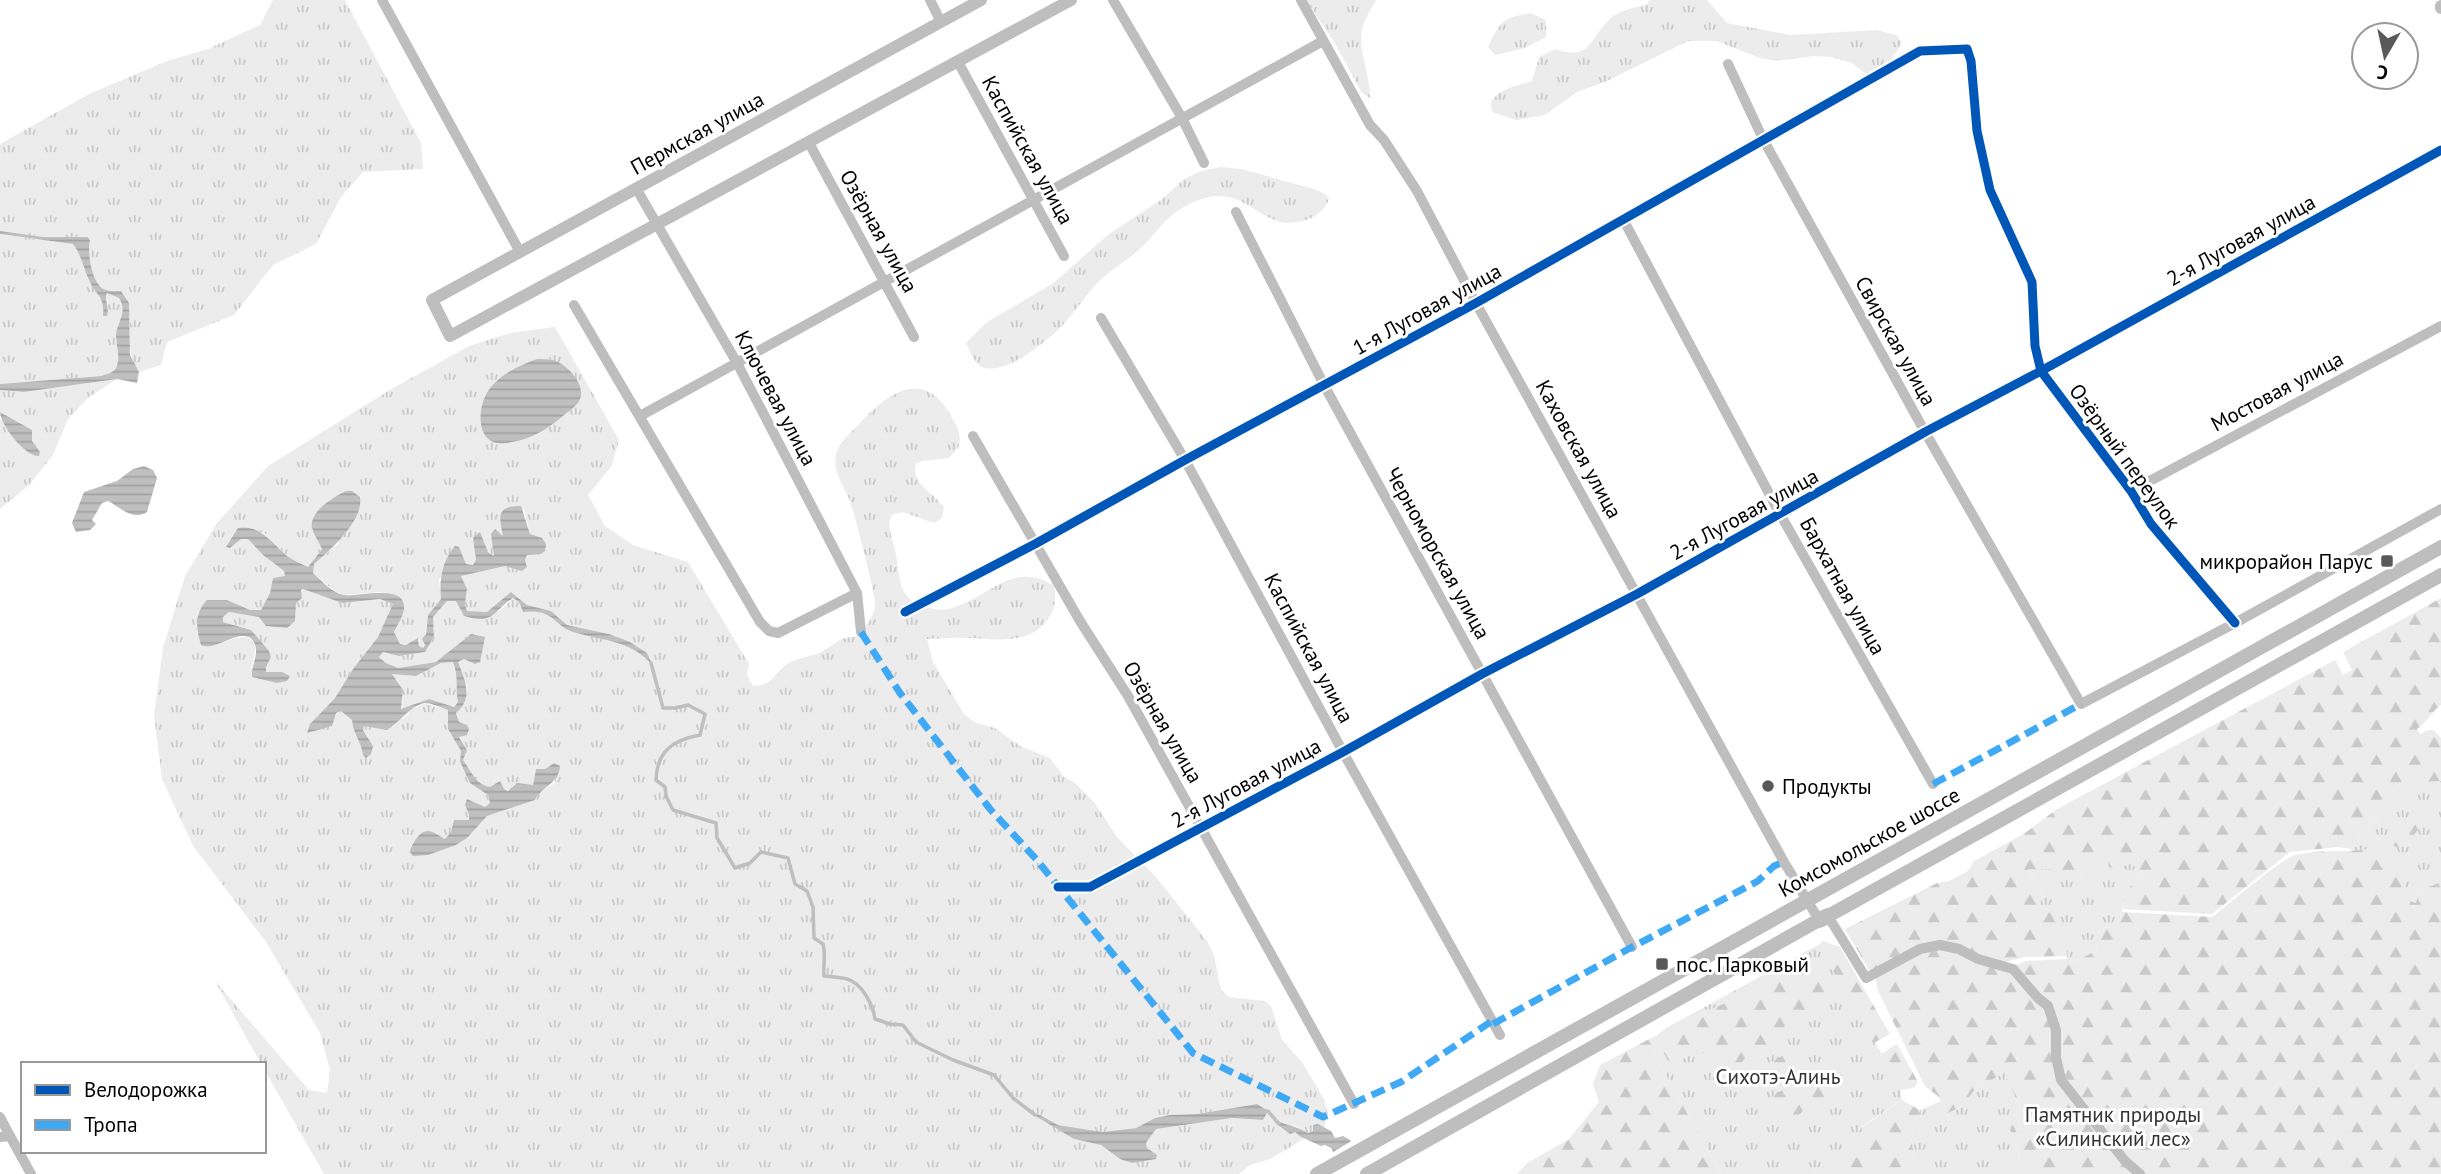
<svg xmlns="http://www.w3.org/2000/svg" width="2441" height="1174" viewBox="0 0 2441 1174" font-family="'PT Sans',sans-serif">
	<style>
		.grass { fill: url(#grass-tufts); fill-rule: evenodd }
		.forest { fill: url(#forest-firs) }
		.water { fill: url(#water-rules); fill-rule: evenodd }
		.pier { fill: #fff }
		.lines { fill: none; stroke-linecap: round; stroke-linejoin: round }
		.stream { stroke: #bfbfbf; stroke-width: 3.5 }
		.minor { stroke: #bebebe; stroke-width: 10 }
		.tertiary { stroke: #bebebe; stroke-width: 12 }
		.primary { stroke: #bebebe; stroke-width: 14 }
		.trunk { stroke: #bebebe; stroke-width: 16 }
		.quiet { stroke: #3fa9f5; stroke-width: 7; stroke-dasharray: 14 7; stroke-linecap: butt }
		.cycleway-casing { stroke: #fff; stroke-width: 13 }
		.cycleway { stroke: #0057b8; stroke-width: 9 }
		.poi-dot { fill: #595959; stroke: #fff; stroke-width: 2.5 }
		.labels { text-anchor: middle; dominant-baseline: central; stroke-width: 6; stroke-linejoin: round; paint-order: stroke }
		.street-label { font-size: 21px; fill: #000; stroke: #fff }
		.poi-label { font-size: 21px; fill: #000; stroke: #fff; text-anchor: start }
		.park-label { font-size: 21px; fill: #333; stroke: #fff }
	</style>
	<defs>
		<pattern id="grass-tufts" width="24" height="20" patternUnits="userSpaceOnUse" patternTransform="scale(1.75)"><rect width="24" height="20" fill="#ececec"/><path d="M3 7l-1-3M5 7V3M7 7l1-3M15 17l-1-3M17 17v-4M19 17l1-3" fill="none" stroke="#c9c9c9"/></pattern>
		<pattern id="forest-firs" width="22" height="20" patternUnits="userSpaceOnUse" patternTransform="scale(1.75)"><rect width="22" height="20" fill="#ececec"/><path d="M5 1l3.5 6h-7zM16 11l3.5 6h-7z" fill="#c9c9c9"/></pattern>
		<pattern id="water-rules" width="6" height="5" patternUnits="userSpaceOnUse" patternTransform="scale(1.75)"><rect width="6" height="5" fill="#bfbfbf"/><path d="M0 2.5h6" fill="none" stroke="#a2a2a2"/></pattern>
	</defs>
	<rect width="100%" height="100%" fill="#fff"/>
	<g class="grass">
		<path d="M273 0H345L421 143 423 169 363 172 341 197 316 244 273 265 234 315 167 342 161 365 139 372C120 348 139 315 121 291 116 291 108 292 104 289 92 284 87 252 90 241L88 237H44L0 231V144L89 94 167 61 208 49 260 25Z"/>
		<path d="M1306 0H1376C1372 8 1366 17 1363 25 1356 49 1371 74 1370 98L1362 93 1336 45Z"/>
		<path d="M1650 0H1707L1727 23 1790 35 1877 30 1896 35 1902 43 1887 66 1873 76 1866 74 1852 63 1831 57 1814 56 1776 61 1760 58 1716 41H1688L1607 81 1577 92 1545 115 1516 120 1492 112 1491 102C1500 88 1517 86 1532 81L1539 57 1555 49C1591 62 1589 38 1611 18 1619 10 1636 8 1647 4Z"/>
		<path d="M1530 13 1546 20V37L1525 48 1495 55 1488 47C1501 21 1501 19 1530 13Z"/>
		<path d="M1221 167 1241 169 1317 190 1325 194 1329 199C1322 218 1300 225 1281 222 1259 217 1245 196 1218 196 1202 196 1181 207 1170 217 1159 226 1151 239 1141 248 1128 260 1112 269 1099 281 1086 295 1075 312 1062 326 1047 341 1007 374 985 368 975 366 970 351 966 343L987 322 1052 284 1109 234 1161 200 1183 180 1198 172Z"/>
		<path d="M0 234 73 244 82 256 90 281 108 312 107 293 119 298C128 312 117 322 116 335 116 346 121 357 116 368 113 373 107 374 101 376L0 384Z"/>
		<path d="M555 327 619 440 611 467 588 495 605 526 633 545 688 562 749 664 747 675 753 686C776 685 773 672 789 663 799 657 811 657 821 652 837 644 837 637 856 637 865 628 873 619 875 606 877 598 854 513 850 501 843 485 831 469 837 451 841 440 853 431 861 422 886 395 921 368 948 411 955 423 962 431 959 446L949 458 922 461 916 464C910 483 934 493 944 507L942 518 934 523 903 512 893 514C885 524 893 539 895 550 898 562 898 576 902 588 906 597 913 603 922 606 930 608 939 611 948 609 985 601 1013 558 1054 586 1056 596 1056 603 1052 612 1036 647 996 639 965 638 952 637 939 639 927 639L933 662 964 714 974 722 995 728 1022 747 1050 758 1064 777 1074 782 1094 802 1117 837 1156 877 1207 941 1214 955 1221 990 1229 997 1265 1001 1271 1006 1282 1040 1302 1062 1324 1099 1328 1115 1324 1128 1318 1124 1313 1131 1308 1133 1294 1125 1295 1132 1304 1139 1270 1159 1250 1165 1239 1174H324L264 1069V1064H261L215 981 309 1090 327 1093 330 1070 320 1033 266 942 193 846 162 779 154 715 163 648 185 576 217 523 268 466 388 391 469 346 510 333ZM524 509 530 534 541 554 527 555 525 560 461 576 467 589 465 604 467 611 487 612 511 592 527 605 551 611 567 625 609 634 647 653 650 663C631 640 600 639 574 632 563 629 555 618 545 614 539 611 530 612 523 612L519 602 513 598C510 600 508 603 505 606 495 616 476 620 464 616L457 601H447L433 617 434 637 425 652 399 656 383 652 379 656 386 663 398 668 436 662 471 635 475 664 464 659 458 662 468 689 456 712C462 729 456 732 467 750L463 760C468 767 472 777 479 783 492 794 518 789 533 785L536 769H545L554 763 555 783 539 793 535 800 487 816 467 838 411 847 428 831 445 839 469 821V815L465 805 485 807 490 803 488 795 470 783 460 763 461 751 448 729V710L425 703 410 710 407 716 398 720 393 727 364 726 363 729 373 746 363 755C361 741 353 734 352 720L341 711 310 724 335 698 353 669 378 637 394 604 380 599 342 603 303 589 296 603 295 621 229 612 223 617V622L251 630 271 657 266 668V672L251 668C266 624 236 637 210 647L207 600H227L250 610H261L270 593 273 578 286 577 284 571 263 555 248 539H241L230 548 244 527 264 533 289 558 308 567 322 549 312 526 339 543 314 564 312 568 313 573 333 590 344 595 381 592 404 609 394 632 400 644 406 645 420 639 419 646 423 648 428 615 441 599 439 579 466 564 473 566 476 560 473 538 494 556 495 552 491 534 501 533 512 553 520 555V548L508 543ZM1257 1104 1263 1120 1232 1118 1156 1129 1146 1143 1147 1148 1120 1159 1101 1145 1074 1139 1034 1114 1040 1115 1058 1125 1103 1132 1136 1128 1155 1118 1170 1115 1197 1114Z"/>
		<path d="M117 379 89 397 68 419 53 455 29 485 0 509V419L32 441V430L0 412V390L24 392Z"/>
		<path d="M453 662C459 677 455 687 458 702L453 707 429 699 402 710 403 690 392 674 416 676 441 663Z"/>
		<path d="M2441 781V882L2419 891 2417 903 2403 900 2394 874 2370 849 2352 852 2351 849 2357 842 2361 826H2368L2388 808 2387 795 2399 784Z"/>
		<path d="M2099 854 2134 863 2137 877 2127 891 2120 919 2103 931 2096 951 2073 962 2067 959 2066 949 2053 932 2049 910 2039 905 2043 896 2033 877 2027 871 2029 869H2059L2070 873Z"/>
		<path d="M1818 945 1899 1083 1902 1100 1861 1127 1868 1136 1813 1174H1721L1653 1052 1657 1035 1666 1028Z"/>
		<path d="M2005 1072 2019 1106 2010 1130 2019 1148 2020 1174H1917L1911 1137 1920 1110 1941 1101 1946 1114 1960 1108 1977 1087Z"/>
	</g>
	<g class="forest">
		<path d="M2441 598V705C2431 712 2427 723 2417 729L2420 734 2428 730H2434L2441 738V781L2425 782 2415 790 2399 784 2387 795 2388 808 2368 826 2361 827 2357 842 2351 849 2338 847 2290 852 2212 914 2123 909 2127 891 2137 877 2134 863 2114 869 2109 867 2108 857 2100 854 2095 873 2083 880 2075 881C2064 864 2047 871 2029 869L2027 871 2033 877 2043 896 2039 905 2049 910 2058 920 2053 932 2067 949 2066 956 2025 957 2004 962 1940 943 1869 970 1845 929 1937 883 1949 881 1968 871 1974 861 2025 833 2057 809 2335 660 2343 675 2352 670 2343 652Z"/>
		<path d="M2407 818 2417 822 2420 827 2405 846 2399 848 2390 844 2387 833 2392 826Z"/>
		<path d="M2370 849 2391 861 2394 874 2406 882 2403 899 2416 903 2419 891 2441 882V1174H2144L2126 1159 2064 1079 2050 1001 2038 995 2012 966 2026 961 2067 959 2073 962 2096 951 2103 931 2120 919 2122 912 2212 917C2227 906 2282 858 2295 855 2320 849 2345 853 2370 849Z"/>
		<path d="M1823 941 1840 947 1890 1034 1874 1043 1818 945Z"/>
		<path d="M1940 947 2003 966 2036 999 2048 1014 2054 1031 2060 1081 2138 1174H2020L2019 1148 2010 1130 2019 1106 2005 1073 1977 1087 1961 1107 1946 1114 1939 1097 1925 1086 1878 991 1875 975 1921 951Z"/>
		<path d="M1810 958C1822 965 1833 978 1833 993L1807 1008V1021L1803 1025 1791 1023 1785 1025C1783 1030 1783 1036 1778 1039 1771 1045 1761 1045 1753 1050 1745 1054 1742 1067 1733 1068 1721 1069 1716 1054 1704 1053 1690 1052 1685 1062 1668 1061L1662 1050V1037L1682 1022 1737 998 1804 959Z"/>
		<path d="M1657 1035 1653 1052 1721 1174H1517L1527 1163 1568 1140 1599 1102 1593 1084 1600 1065Z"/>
		<path d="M1897 1044 1918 1082 1914 1088 1900 1090 1899 1083 1881 1054Z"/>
		<path d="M1787 1051H1796L1798 1065C1782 1079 1771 1075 1763 1099H1759L1749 1090C1752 1060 1771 1069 1787 1051Z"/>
		<path d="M1811 1077C1821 1077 1827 1079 1829 1089L1820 1103 1808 1105 1800 1114 1788 1115 1769 1101C1777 1087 1799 1088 1811 1077Z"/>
		<path d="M1902 1100 1920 1110 1911 1137 1917 1174H1813L1867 1136 1861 1128Z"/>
	</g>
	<g class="water">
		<path d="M0 231 44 237H88L90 241C87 252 92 284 104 289 108 292 116 291 121 291L129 303 130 355 139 372 137 383 117 379 24 392 0 390V384L101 376C107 374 113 373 116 368 121 357 116 346 116 335 117 322 128 312 119 298L107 293C104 300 110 308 107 316H103C105 296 96 296 89 280 83 267 82 256 73 244L0 234Z"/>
		<path d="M537 359C542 359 548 359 553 360 567 364 588 386 579 401 576 407 568 411 563 416 545 431 530 440 506 443 474 448 476 404 491 387 503 373 520 365 537 359Z"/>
		<path d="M0 412 32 430V441L40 452 39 456C25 457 0 424 0 412Z"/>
		<path d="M144 466 153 470 157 478 147 512C133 521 121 508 108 501L102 503 92 520 96 524 90 530 76 532 72 523 84 492 117 481 133 469Z"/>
		<path d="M346 491H352L360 497C364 520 331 550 314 564L313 573C322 581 332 593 344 595 357 597 403 584 404 606 405 614 397 625 394 632L400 644 406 645 418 638 419 646 423 648 425 645 422 639 426 634 428 615 441 599C439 580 442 561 455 546L459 547 466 564 473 565 476 560 473 538 480 532 488 552 494 556 491 534 495 529 503 536C499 516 496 506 521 506L530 534 542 538 546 544 545 551 541 554 527 555 525 560 527 567 522 571 505 566 461 576 467 589 465 604 467 611 487 612 511 592 527 605 551 611 567 625 609 634 630 642 647 653 653 666C632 640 603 641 573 632 562 629 555 618 545 614 539 611 529 612 523 612L519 602 513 598C494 609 495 626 464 616L456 601H447L433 617 434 637 425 652 399 656 383 652 379 657 386 663 398 668 436 662 471 634 485 637 480 662 475 664 464 659 458 662C465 680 474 698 456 713L459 722 467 725 469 729 467 735 459 737 467 750 463 760C471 771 476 785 490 787L500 781 504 789 508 791 517 783 533 785 536 769H545L554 763 560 766C559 784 542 786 535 800L487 816 467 838 456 845 428 855 413 856 410 852C411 845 420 830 428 831 433 831 441 837 445 839L451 832 454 820H469V815L465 805 467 799 485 807 490 803 488 795 470 783 460 762 461 751 448 729V710C442 708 432 703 425 703 411 705 399 723 387 730L364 726 363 730 373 746 371 754 366 758 363 755C361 741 353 734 352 720L341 711 336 713 332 726 307 733 310 724 335 698 353 669 378 637 393 604 380 599 342 603 303 589 301 590 302 598 296 603 295 621 287 628 266 626 259 617 229 612 223 617V622L251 630 269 651 271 657 266 667V672H282L290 676 287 681 277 683 252 677C251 667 257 658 256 649 252 623 224 644 212 646 208 647 204 646 201 645 196 628 194 614 207 600H227L250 610H261L270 593 273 578 285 576 284 571 263 555 248 539H241L230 548 226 547 238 528C260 524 272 543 287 556 293 560 301 564 308 567L322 549C319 542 314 535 312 528 309 511 334 497 346 491ZM453 662C459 677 455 688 458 702L454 707 429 699 401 709 403 690 392 674 416 676 441 663Z"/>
		<path d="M1257 1104 1268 1111 1263 1120 1232 1118 1156 1129 1146 1143 1147 1148 1157 1155 1156 1159 1132 1163 1120 1159 1101 1145 1074 1139 1032 1114 1040 1115 1058 1125 1103 1132 1136 1128 1155 1118 1170 1115 1197 1114Z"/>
		<path d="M1278 1121C1288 1126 1297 1126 1308 1133L1313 1131V1125L1318 1124 1331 1131 1335 1138 1343 1136 1350 1140 1370 1174H1345L1331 1148 1325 1145 1321 1146 1301 1137 1295 1132 1290 1134 1278 1125Z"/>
	</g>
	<path class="pier" d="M1353 1140 1373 1172V1174H1341L1330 1154Z"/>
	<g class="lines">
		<g class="stream">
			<path d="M651 663 663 708H675L688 705 705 714 700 735C673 740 657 751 656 780L665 787 666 796 673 810 716 823 717 838 735 868 750 863 761 852 788 858 795 884 807 891 813 907 814 938 823 944C826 955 823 965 824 976 832 977 840 977 847 979 862 983 873 1005 875 1019L890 1024 903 1025 916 1042 953 1060 994 1075 1013 1098 1035 1115"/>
			<path d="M1265 1111H1268L1279 1124"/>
		</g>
		<g class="minor">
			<path d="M382 0 520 252"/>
			<path d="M930 0 941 22"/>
			<path d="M1113 0 1182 118 1204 163"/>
			<path d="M1301 0 1370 125 1384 140 1417 191 1476 303 1784 862 1819 920"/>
			<path d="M958 62 1064 256"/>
			<path d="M1728 64 1763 139 1925 432 2081 704 2235 623 2441 509"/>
			<path d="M809 143 914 337"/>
			<path d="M636 188 737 363 857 593 861 632"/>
			<path d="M1236 212 1324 385 1632 947"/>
			<path d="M1623 219 1780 514 1933 784"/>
			<path d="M574 305 760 622 769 631 778 633 857 593"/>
			<path d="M1101 318 1185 460 1343 752 1500 1035"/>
			<path d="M640 416 1323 41"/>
			<path d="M973 436 1080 621 1128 696 1354 1104"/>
			<path d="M2131 491 2441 326"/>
			<path d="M905 612 1035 544 1185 460 1476 303 1920 51 1967 49 1971 61 1977 131 1990 190 2032 282 2035 346 2041 371 2131 491 2151 524 2235 623"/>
			<path d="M1058 887H1090L1343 752 1482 674 1637 594 1925 432 2041 371 2441 150"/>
			<path d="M1828 916 1866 978 1920 949 1940 945 1959 949 1978 959 2013 969 2038 998 2048 1006 2056 1030V1057L2061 1080 2125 1161 2140 1174"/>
			<path d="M0 1117 10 1136"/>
			<path d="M0 1137 10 1136 31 1174"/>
		</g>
		<g class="tertiary">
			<path d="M981 0 432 300 450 336 1071 0"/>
			<path d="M2441 6V8"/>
		</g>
		<g class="primary">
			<path d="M1828 916 2441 575"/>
			<path d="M1317 1174 2441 547"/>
			<path d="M1367 1174 1819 920"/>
		</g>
		<path class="trunk" d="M1819 920 1828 916"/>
		<g class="quiet">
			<path d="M861 632 900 693 990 809 1036 859 1193 1053 1323 1117 1401 1082 1492 1021"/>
			<path d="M1933 784 2081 704"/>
			<path d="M1493 1024 1632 947 1758 881 1774 866 1784 862"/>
		</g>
		<defs>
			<g id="cycleway">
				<path d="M905 612 1035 544 1185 460 1476 303 1920 51 1967 49 1971 61 1977 131 1990 190 2032 282 2035 346 2041 371 2131 491 2151 524 2235 623"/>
				<path d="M1058 887H1090L1343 752 1482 674 1637 594 1925 432 2041 371 2441 150"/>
			</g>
		</defs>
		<use href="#cycleway" class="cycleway-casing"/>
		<use href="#cycleway" class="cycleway"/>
	</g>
	<g class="poi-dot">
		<rect x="2380" y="554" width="14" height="14" rx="3.5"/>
		<circle cx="1768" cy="786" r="7"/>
		<rect x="1655" y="957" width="14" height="14" rx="3.5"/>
	</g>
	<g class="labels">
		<g class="street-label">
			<text transform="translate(697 133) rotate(-29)">Пермская улица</text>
			<text transform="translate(1028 150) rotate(61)">Каспийская улица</text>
			<text transform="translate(879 231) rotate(61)">Озёрная улица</text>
			<text transform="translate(2241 240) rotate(-29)">2-я Луговая улица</text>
			<text transform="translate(1427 309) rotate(-29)">1-я Луговая улица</text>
			<text transform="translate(1896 341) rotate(61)">Свирская улица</text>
			<text transform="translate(2277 391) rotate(-28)">Мостовая улица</text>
			<text transform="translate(776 398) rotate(62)">Ключевая улица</text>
			<text transform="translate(1579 449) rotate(61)">Каховская улица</text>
			<text transform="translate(2125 456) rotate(54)">Озёрный переулок</text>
			<text transform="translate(1744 514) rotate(-29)">2-я Луговая улица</text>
			<text transform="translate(1438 553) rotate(61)">Черноморская улица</text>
			<text transform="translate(1843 586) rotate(61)">Бархатная улица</text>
			<text transform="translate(1309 648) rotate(62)">Каспийская улица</text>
			<text transform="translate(1163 722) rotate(60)">Озёрная улица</text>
			<text transform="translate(1246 783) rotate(-28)">2-я Луговая улица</text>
			<text transform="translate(1869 842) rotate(-29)">Комсомольское шоссе</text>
		</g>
		<g class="poi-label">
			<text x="2373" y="561" text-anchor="end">микрорайон Парус</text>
			<text x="1782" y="786">Продукты</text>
			<text x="1676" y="964">пос. Парковый</text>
		</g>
		<g class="park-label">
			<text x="1778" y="1076">Сихотэ-Алинь</text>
			<text x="2113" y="1114">Памятник природы<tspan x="2113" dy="24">«Силинский лес»</tspan></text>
		</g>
	</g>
	<rect x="21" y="1062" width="245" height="91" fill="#ffffff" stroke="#999999" stroke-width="2"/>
	<rect x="35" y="1085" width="35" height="10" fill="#0057b8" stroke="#999999" stroke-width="2"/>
	<text x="84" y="1097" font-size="21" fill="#000000">Велодорожка</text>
	<rect x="35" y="1120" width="35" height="10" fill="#3fa9f5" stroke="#999999" stroke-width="2"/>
	<text x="84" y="1132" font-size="21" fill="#000000">Тропа</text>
	<g transform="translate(2385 56) rotate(189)"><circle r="33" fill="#ffffff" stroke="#999999" stroke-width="2"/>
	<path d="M0-5L12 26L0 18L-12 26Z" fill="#595959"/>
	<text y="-10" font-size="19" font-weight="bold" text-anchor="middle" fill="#000000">С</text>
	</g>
</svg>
